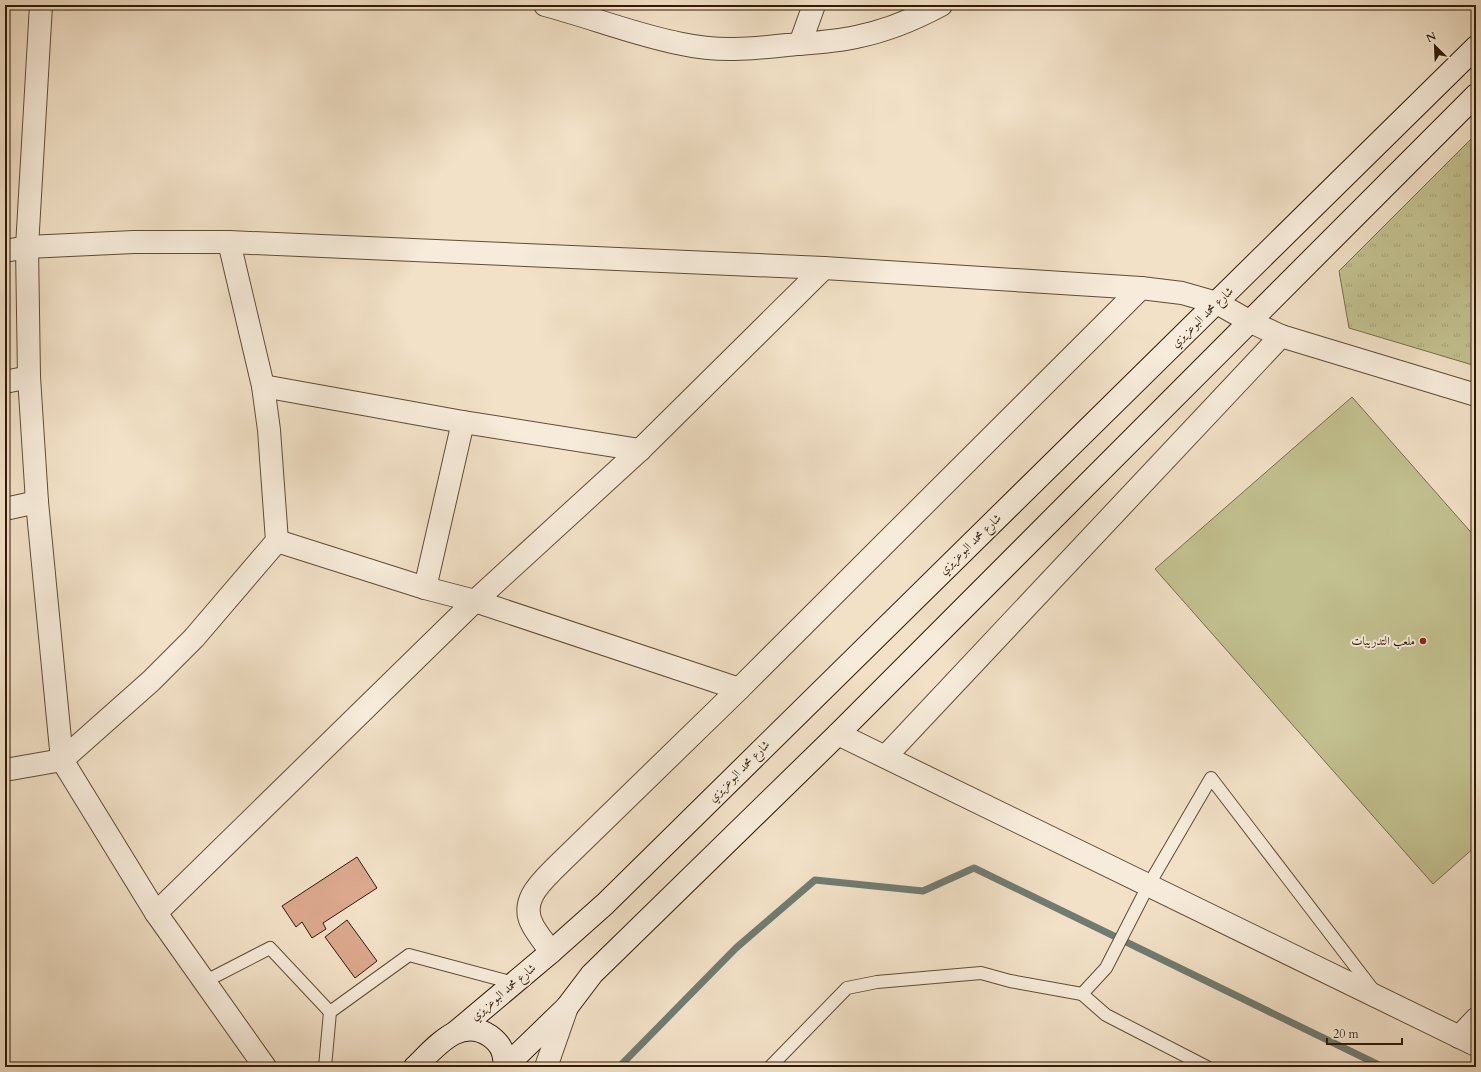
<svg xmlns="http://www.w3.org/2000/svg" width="1481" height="1072" viewBox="0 0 1481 1072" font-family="Cardo,Amiri,serif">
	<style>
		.grass { fill: #c3c190; stroke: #7a6e4c }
		.park { fill: url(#park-tufts); stroke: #7a6e4c }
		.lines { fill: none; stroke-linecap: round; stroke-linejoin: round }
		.stream { stroke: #717c71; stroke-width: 7 }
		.building { fill: #dba88d; stroke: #311a07 }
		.service-casing { stroke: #614c37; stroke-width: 14 }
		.minor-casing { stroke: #614c37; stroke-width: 24 }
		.secondary-casing { stroke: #311a07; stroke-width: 24 }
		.service { stroke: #f7ecdb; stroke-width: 12 }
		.minor { stroke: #f7ecdb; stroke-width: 22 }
		.secondary { stroke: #f7ecdb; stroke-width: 22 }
		.poi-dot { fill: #8f2418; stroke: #f7ecdb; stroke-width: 1.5 }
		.labels { text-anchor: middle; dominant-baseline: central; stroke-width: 4; stroke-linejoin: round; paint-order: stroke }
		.street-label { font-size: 12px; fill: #311a07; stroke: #f7ecdb }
		.poi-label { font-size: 12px; fill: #311a07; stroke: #f7ecdb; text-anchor: end }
	</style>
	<defs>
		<pattern id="park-tufts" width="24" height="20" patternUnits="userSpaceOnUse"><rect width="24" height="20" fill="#c3c190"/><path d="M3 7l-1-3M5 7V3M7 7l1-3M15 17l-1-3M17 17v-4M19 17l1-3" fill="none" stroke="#a8a57b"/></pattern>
	</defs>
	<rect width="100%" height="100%" fill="#f2e1c7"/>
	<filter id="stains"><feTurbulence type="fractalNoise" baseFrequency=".005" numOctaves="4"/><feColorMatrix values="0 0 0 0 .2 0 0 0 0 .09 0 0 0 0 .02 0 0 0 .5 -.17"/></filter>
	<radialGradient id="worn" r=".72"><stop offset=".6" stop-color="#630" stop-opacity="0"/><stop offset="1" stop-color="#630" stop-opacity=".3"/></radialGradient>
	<path class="grass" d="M1352 397 1476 538V846L1433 884 1155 569Z"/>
	<path class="park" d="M1476 134V366L1349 328 1339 271Z"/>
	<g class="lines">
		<path class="stream" d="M619 1067 736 948 815 880 923 891 974 868 1383 1067"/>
	</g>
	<g class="building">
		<path d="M357 857 377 888 323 923 326 929 312 938 302 922 296 927 282 906Z"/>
		<path d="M347 920 377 961 355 978 325 937Z"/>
	</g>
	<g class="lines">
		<defs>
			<g id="service">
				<path d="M204 982 270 948 330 1012 409 955 514 983"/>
				<path d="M1082 994 1106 1015 1207 1067"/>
				<path d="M325 1067 330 1012"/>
				<path d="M770 1067 847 988 877 982 981 973 1010 981 1082 994 1106 968 1148 886 1211 778 1374 991"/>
			</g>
			<g id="minor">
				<path d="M41 5 27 247 29 377 37 502 62 760 156 913 265 1067"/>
				<path d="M545 5C591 17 635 35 682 44 718 52 751 49 787 45 810 43 834 42 856 37 886 31 915 19 941 5"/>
				<path d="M800 44 814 5"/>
				<path d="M5 251 27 247 134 242H229L824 268 1141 288 1182 293 1217 303 1249 321 1281 336 1476 395"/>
				<path d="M5 382 29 377"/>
				<path d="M263 386 463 422 640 450"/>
				<path d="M5 509 37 502"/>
				<path d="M277 541 425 588 475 601 739 689"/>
				<path d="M425 588 463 422"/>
				<path d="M838 734 1476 1045"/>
				<path d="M886 756 1281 336"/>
				<path d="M5 770 62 760 151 681 194 638 277 541 269 430 263 386 229 242"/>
				<path d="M156 913 475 601 640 450 824 268"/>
				<path d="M551 952C545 943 538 935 533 926 519 902 540 883 556 867L739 689 1141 288"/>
				<path d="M1459 1037 1476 1019"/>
				<path d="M546 1067 567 1007"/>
			</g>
			<g id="secondary">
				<path d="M456 1032 551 952 605 904 1476 47"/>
				<path d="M415 1067C435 1048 460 1015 490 1036 502 1045 504 1052 505 1067"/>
				<path d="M505 1067 567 1007 592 974 838 734 1476 95"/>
			</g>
		</defs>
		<use href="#service" class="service-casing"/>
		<use href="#minor" class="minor-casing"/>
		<use href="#secondary" class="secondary-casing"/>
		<use href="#service" class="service"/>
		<use href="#minor" class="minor"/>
		<use href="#secondary" class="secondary"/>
	</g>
	<circle class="poi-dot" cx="1423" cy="641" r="4"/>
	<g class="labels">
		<g class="street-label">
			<text transform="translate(1202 317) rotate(-44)">شارع محمد البوعزيزي</text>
			<text transform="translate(970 544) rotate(-44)">شارع محمد البوعزيزي</text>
			<text transform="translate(739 771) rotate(-45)">شارع محمد البوعزيزي</text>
			<text transform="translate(503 992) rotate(-40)">شارع محمد البوعزيزي</text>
		</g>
		<g class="poi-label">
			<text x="1415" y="641">ملعب التدريبات</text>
		</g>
	</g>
	<rect width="1481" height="1072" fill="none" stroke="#f2e1c7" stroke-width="20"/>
	<rect x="6" y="6" width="1469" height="1060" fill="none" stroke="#311a07" stroke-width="2"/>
	<rect x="10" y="10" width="1461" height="1052" fill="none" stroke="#311a07"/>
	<g transform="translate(1435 46) rotate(336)" stroke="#f7ecdb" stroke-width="3" paint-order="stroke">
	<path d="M0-3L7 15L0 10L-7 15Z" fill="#311a07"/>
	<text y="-6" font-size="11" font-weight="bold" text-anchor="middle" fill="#311a07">N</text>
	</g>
	<path d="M1327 1038v6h75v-6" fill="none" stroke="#311a07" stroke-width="2"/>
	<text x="1333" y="1038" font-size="12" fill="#311a07" stroke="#f7ecdb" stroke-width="3" paint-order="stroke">20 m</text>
	<rect width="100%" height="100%" filter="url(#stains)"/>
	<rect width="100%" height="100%" fill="url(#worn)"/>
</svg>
